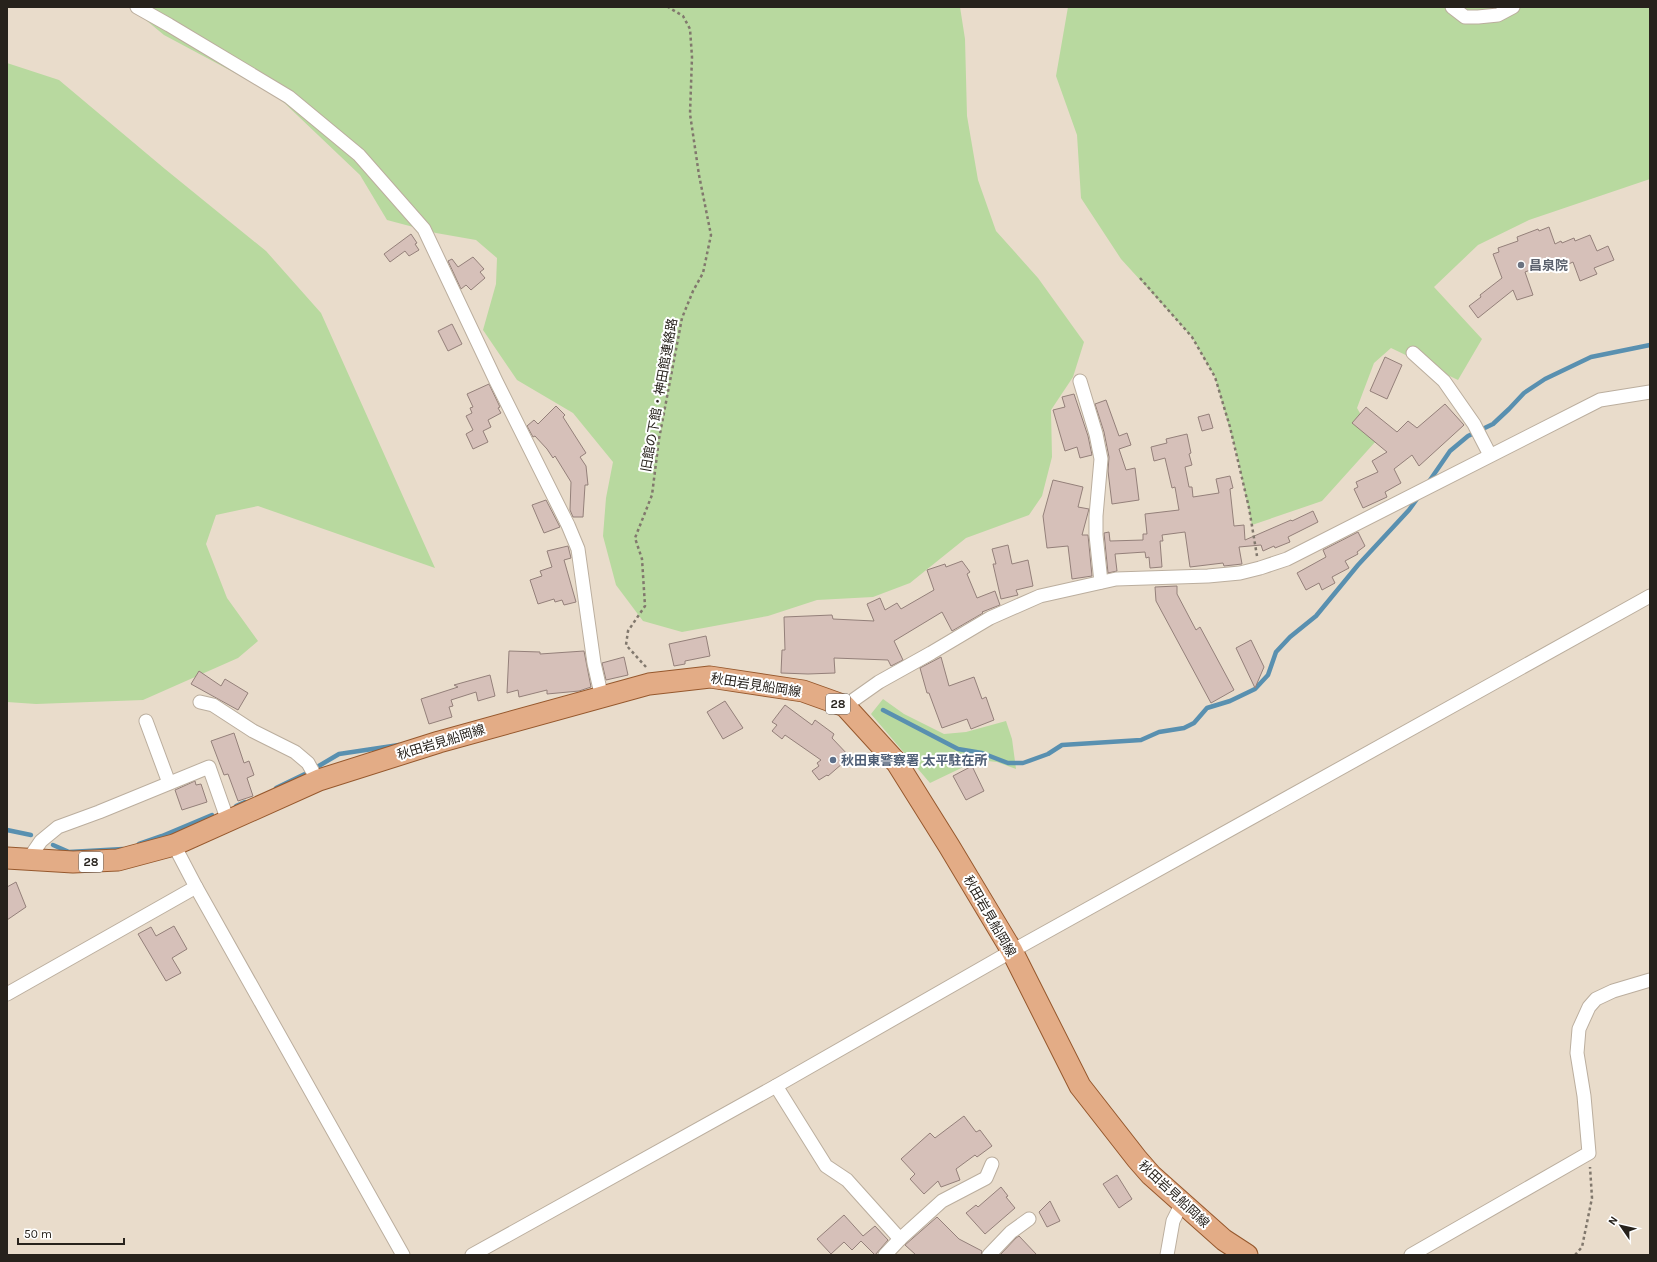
<svg xmlns="http://www.w3.org/2000/svg" width="1657" height="1262" viewBox="0 0 1657 1262" font-family="Karla,'Noto Sans JP',sans-serif">
	<style>
		.green { fill: #b8d99f }
		.lines { fill: none; stroke-linecap: round; stroke-linejoin: round }
		.stream { stroke: #5990b0; stroke-width: 4.5 }
		.building { fill: #d6c0b9; stroke: #94807a }
		.minor-casing { stroke: #bbae9e; stroke-width: 15 }
		.primary-casing { stroke: #96582d; stroke-width: 23 }
		.path { stroke: #81786d; stroke-width: 2.5; stroke-dasharray: 3 3; stroke-linecap: butt }
		.minor { stroke: #fff; stroke-width: 13 }
		.primary { stroke: #e3ac86; stroke-width: 21 }
		.worship-dot { fill: #6b7280; stroke: #fff; stroke-width: 1.5 }
		.service-dot { fill: #5c6f8a; stroke: #fff; stroke-width: 1.5 }
		.labels { text-anchor: middle; dominant-baseline: central; stroke-width: 4; stroke-linejoin: round; paint-order: stroke }
		.shield { fill: #fff; stroke: #686460; stroke-width: 1 }
		.shield-label { font-size: 12px; font-weight: bold; fill: #27221c }
		.worship-label { font-size: 13px; font-weight: bold; fill: #5b616d; stroke: #fff; text-anchor: start }
		.street-label { font-size: 13px; fill: #27221c; stroke: #fff }
		.service-label { font-size: 13px; font-weight: bold; fill: #4e5e75; stroke: #fff; text-anchor: start }
	</style>
	<rect width="100%" height="100%" fill="#e9dccb"/>
	<g class="green">
		<path d="M130 7H960L965 39 967 116 978 180 996 231 1038 278 1084 342 1073 377 1051 410 1052 457 1042 496 1029 515 966 538 910 583 873 597 817 600 768 616 682 632 643 621 616 585 603 536 606 498 613 462 573 413 517 380 483 330 496 284 497 258 476 240 436 233 387 220 360 175 276 95 164 35Z"/>
		<path d="M1068 7H1650V179L1529 220 1478 245 1434 287 1482 339 1458 380 1391 348 1374 363 1357 408 1376 441 1322 501 1252 525 1237 455 1215 377 1192 337 1121 259 1081 198 1077 135 1056 76Z"/>
		<path d="M7 63 59 80 165 169 266 251 321 313 435 568 258 506 216 515 206 544 227 598 258 641 238 658 143 700 36 704 7 702Z"/>
		<path d="M883 699 904 714 944 734 966 732 1006 721 1012 739 1016 769 997 762 978 760 930 783 871 714Z"/>
	</g>
	<g class="lines">
		<g class="stream">
			<path d="M1428 483 1450 451 1468 436 1493 424 1509 409 1524 393 1545 379 1591 357 1650 345"/>
			<path d="M883 710 958 749 982 753 1008 763H1023L1048 754 1062 745 1141 740 1159 732 1184 728 1194 723 1207 708 1230 701 1255 689 1268 675 1276 652 1290 637 1316 616 1358 565 1409 510 1419 496"/>
			<path d="M317 767 339 754 399 745"/>
			<path d="M276 788 307 773"/>
			<path d="M236 806 245 802"/>
			<path d="M7 830 31 835"/>
			<path d="M139 844 162 836 212 815"/>
			<path d="M53 845 69 852 123 849"/>
		</g>
	</g>
	<g class="building">
		<path d="M1549 227 1555 244 1561 241 1562 243 1574 238 1575 241 1590 235 1597 251 1608 246 1614 260 1594 268 1597 274 1580 281 1573 262 1562 267 1559 259 1525 272 1533 295 1517 300 1513 290 1478 318 1469 306 1481 297 1480 295 1502 278 1493 254 1499 252 1498 248 1518 241 1517 237 1538 229 1539 231Z"/>
		<path d="M411 234 417 243 415 244 419 250 409 256 405 251 390 262 384 254Z"/>
		<path d="M473 257 484 269 480 272 485 278 471 290 466 285 461 289 448 261 452 259 458 267Z"/>
		<path d="M452 324 462 344 448 351 438 331Z"/>
		<path d="M1385 357 1402 365 1387 399 1370 391Z"/>
		<path d="M489 384 500 407 498 408 501 413 488 420 491 427 483 431 488 442 473 449 466 434 473 430 466 416 472 413 470 408 473 407 467 394Z"/>
		<path d="M1074 394 1088 436 1092 455 1080 458 1077 447 1065 451 1053 410 1065 407 1062 397Z"/>
		<path d="M1106 400 1119 436 1127 433 1131 445 1119 449 1126 470 1135 468 1139 500 1112 504 1108 471 1109 457 1104 432 1095 404Z"/>
		<path d="M1445 404 1464 425 1419 466 1412 455 1394 469 1401 483 1385 492 1387 497 1363 508 1354 489 1358 487 1356 482 1378 472 1372 461 1387 452 1352 423 1366 407 1397 432 1408 421 1417 428Z"/>
		<path d="M556 406 565 415 563 417 586 453 580 457 586 466 588 485H585L583 517H573L570 510 571 482 555 456 553 458 547 449 535 436 533 437 527 426 534 420 538 424Z"/>
		<path d="M1209 414 1213 428 1202 431 1198 417Z"/>
		<path d="M1187 434 1191 453 1189 454 1192 465 1185 467 1189 487H1192L1193 497 1219 493 1216 479 1230 476 1233 488 1230 489 1234 526 1244 525 1245 540 1291 520 1292 521 1313 511 1318 522 1288 537 1290 542 1275 548 1274 546 1263 551 1261 545 1239 547 1242 564 1224 566 1223 563 1190 567 1185 532 1162 535 1163 541H1160L1162 567 1150 568 1149 557 1146 558 1145 552 1115 554 1117 571 1108 573 1104 533 1109 532 1110 541 1143 540V534H1147L1145 514 1179 510 1175 487 1172 488 1165 458 1154 461 1151 447 1167 443 1166 439Z"/>
		<path d="M1053 480 1083 487 1078 507 1089 509 1082 535H1088L1092 576 1072 579 1068 546 1047 548 1043 516Z"/>
		<path d="M546 500 560 527 544 533 532 505Z"/>
		<path d="M1358 532 1365 546 1357 552 1358 554 1345 561 1349 568 1332 577 1335 583 1322 590 1319 583 1306 590 1297 573 1326 557 1323 550Z"/>
		<path d="M1008 545 1012 564 1028 560 1033 586 1016 590 1018 595 1001 599 993 564H996L992 549Z"/>
		<path d="M568 546 571 558 564 560 576 602 564 605 562 600 555 602 554 599 538 604 530 580 542 576 540 571 552 567 547 551Z"/>
		<path d="M962 561 970 572 967 574 977 598 995 591 1000 605 982 612 983 613 952 631 942 612 894 641 903 660 891 666 888 660 834 658 835 673 808 674 781 673 782 650H785L784 617 832 615 833 619 874 621 867 604 880 598 885 610 897 603 901 609 934 590 927 570 945 564 946 567Z"/>
		<path d="M1177 586V594L1196 630 1200 627 1234 690 1211 703 1156 601 1155 587Z"/>
		<path d="M706 636 710 656 685 661V664L674 666 669 644Z"/>
		<path d="M1251 640 1264 667 1255 688 1236 648Z"/>
		<path d="M509 651 540 652V654L584 651 591 687 579 691 547 694V690L519 697 518 690 507 693Z"/>
		<path d="M624 657 628 675 606 680 602 663Z"/>
		<path d="M941 657 949 686 974 677 982 699 986 697 994 720 971 729 967 719 942 728 929 693H927L920 668Z"/>
		<path d="M199 671 221 686 225 679 248 693 238 710 191 684Z"/>
		<path d="M490 675 495 696 478 701 476 692 451 700 453 706 449 707 452 717 429 724 421 699 458 687 454 685Z"/>
		<path d="M725 701 743 728 723 739 707 712Z"/>
		<path d="M785 705 812 725 815 720 834 734 832 738 850 757 828 776 827 775 819 780 812 771 819 766 817 763 821 760 785 735 782 739 772 731 777 725 772 722Z"/>
		<path d="M234 733 244 763 249 761 254 775 247 778 253 796 238 801 228 774 224 775 211 741Z"/>
		<path d="M972 766 984 791 966 800 953 776Z"/>
		<path d="M195 781 196 785 201 784 207 802 182 810 175 790Z"/>
		<path d="M16 882 26 907 7 920V887Z"/>
		<path d="M174 926 187 949 172 958 181 973 166 981 138 934 151 927 156 936Z"/>
		<path d="M964 1116 976 1132 980 1130 992 1146 977 1157 975 1155 956 1169 960 1180 941 1187 938 1181 924 1194 910 1179 915 1174 901 1159 930 1133 935 1138Z"/>
		<path d="M1117 1175 1132 1199 1119 1208 1103 1184Z"/>
		<path d="M1001 1187 1008 1196 1006 1197 1015 1208 985 1234 966 1213 976 1205 978 1207Z"/>
		<path d="M1050 1201 1060 1221 1047 1227 1039 1212Z"/>
		<path d="M844 1215 863 1236 875 1226 888 1240 875 1255 861 1241 852 1250 844 1242 831 1254 817 1239Z"/>
		<path d="M937 1217 959 1239 982 1251 981 1255H916L905 1245Z"/>
		<path d="M1019 1236 1037 1255H1000L1016 1238Z"/>
	</g>
	<g class="lines">
		<defs>
			<g id="minor">
				<path d="M137 7 169 25 289 97 359 155 424 229 496 381 568 525 578 549 594 663 602 698"/>
				<path d="M1452 7 1465 17H1478L1498 15 1513 7"/>
				<path d="M1413 353 1444 381 1474 424 1490 455"/>
				<path d="M1080 381 1096 434 1101 459 1096 516V535L1101 582"/>
				<path d="M200 702 213 705 253 731 295 752 308 763 318 781"/>
				<path d="M845 706 879 682 931 653 990 618 1040 596 1116 579 1208 576 1240 573 1260 568 1287 559 1600 400 1650 392"/>
				<path d="M146 721 169 783"/>
				<path d="M174 845 196 887 403 1255"/>
				<path d="M28 860 41 841 58 827 99 812 209 767 228 821"/>
				<path d="M7 994 196 887"/>
				<path d="M776 1086 826 1166 847 1180 900 1239 942 1201 986 1178 992 1164"/>
				<path d="M472 1255 776 1086 1012 951 1650 596"/>
				<path d="M885 1255 900 1239"/>
				<path d="M989 1255 1011 1232 1029 1219"/>
				<path d="M1167 1255 1173 1221 1182 1203"/>
				<path d="M1411 1255 1589 1153 1584 1096 1577 1053 1579 1029 1589 1007 1596 999 1613 991 1650 980"/>
			</g>
			<path id="primary" d="M7 858 73 862 118 860 174 845 319 780 439 742 649 684 710 677 803 691 845 706 897 763 949 846 1012 951 1080 1086 1137 1159 1151 1175 1224 1240 1247 1255"/>
		</defs>
		<use href="#minor" class="minor-casing"/>
		<use href="#primary" class="primary-casing"/>
		<g class="path">
			<path d="M1140 278 1192 337 1215 377 1230 427 1249 508 1257 556"/>
			<path d="M646 667 626 645 628 631 645 606 642 559 635 538 652 495 659 439 682 318 693 291 703 273 711 235 699 175 690 114 692 57 690 29 683 16 668 7"/>
			<path d="M1575 1255 1582 1247 1592 1198 1590 1167"/>
		</g>
		<use href="#minor" class="minor"/>
		<use href="#primary" class="primary"/>
	</g>
	<circle class="worship-dot" cx="1521" cy="265" r="4"/>
	<circle class="service-dot" cx="833" cy="760" r="4"/>
	<g class="labels">
		<g class="shield">
			<rect x="826" y="694" width="24" height="20" rx="3"/>
			<rect x="79" y="852" width="24" height="20" rx="3"/>
		</g>
		<g class="shield-label">
			<text x="838" y="704">28</text>
			<text x="91" y="862">28</text>
		</g>
		<g class="worship-label">
			<text x="1529" y="265">昌泉院</text>
		</g>
		<g class="street-label">
			<text transform="translate(659 395) rotate(-80)">旧館の下館・神田館連絡路</text>
			<text transform="translate(756 685) rotate(9)">秋田岩見船岡線</text>
			<text transform="translate(441 742) rotate(-17)">秋田岩見船岡線</text>
			<text transform="translate(990 916) rotate(60)">秋田岩見船岡線</text>
			<text transform="translate(1174 1194) rotate(43)">秋田岩見船岡線</text>
		</g>
		<g class="service-label">
			<text x="841" y="760">秋田東警察署 太平駐在所</text>
		</g>
	</g>
	<rect width="1657" height="1262" fill="none" stroke="#27221c" stroke-width="16"/>
	<g transform="translate(1621 1226) rotate(304)" stroke="#ffffff" stroke-width="3" paint-order="stroke">
	<path d="M0-3L7 15L0 10L-7 15Z" fill="#27221c"/>
	<text y="-6" font-size="11" font-weight="bold" text-anchor="middle" fill="#27221c">N</text>
	</g>
	<path d="M18 1238v6h106v-6" fill="none" stroke="#27221c" stroke-width="2"/>
	<text x="24" y="1238" font-size="12" fill="#27221c" stroke="#ffffff" stroke-width="3" paint-order="stroke">50 m</text>
</svg>
